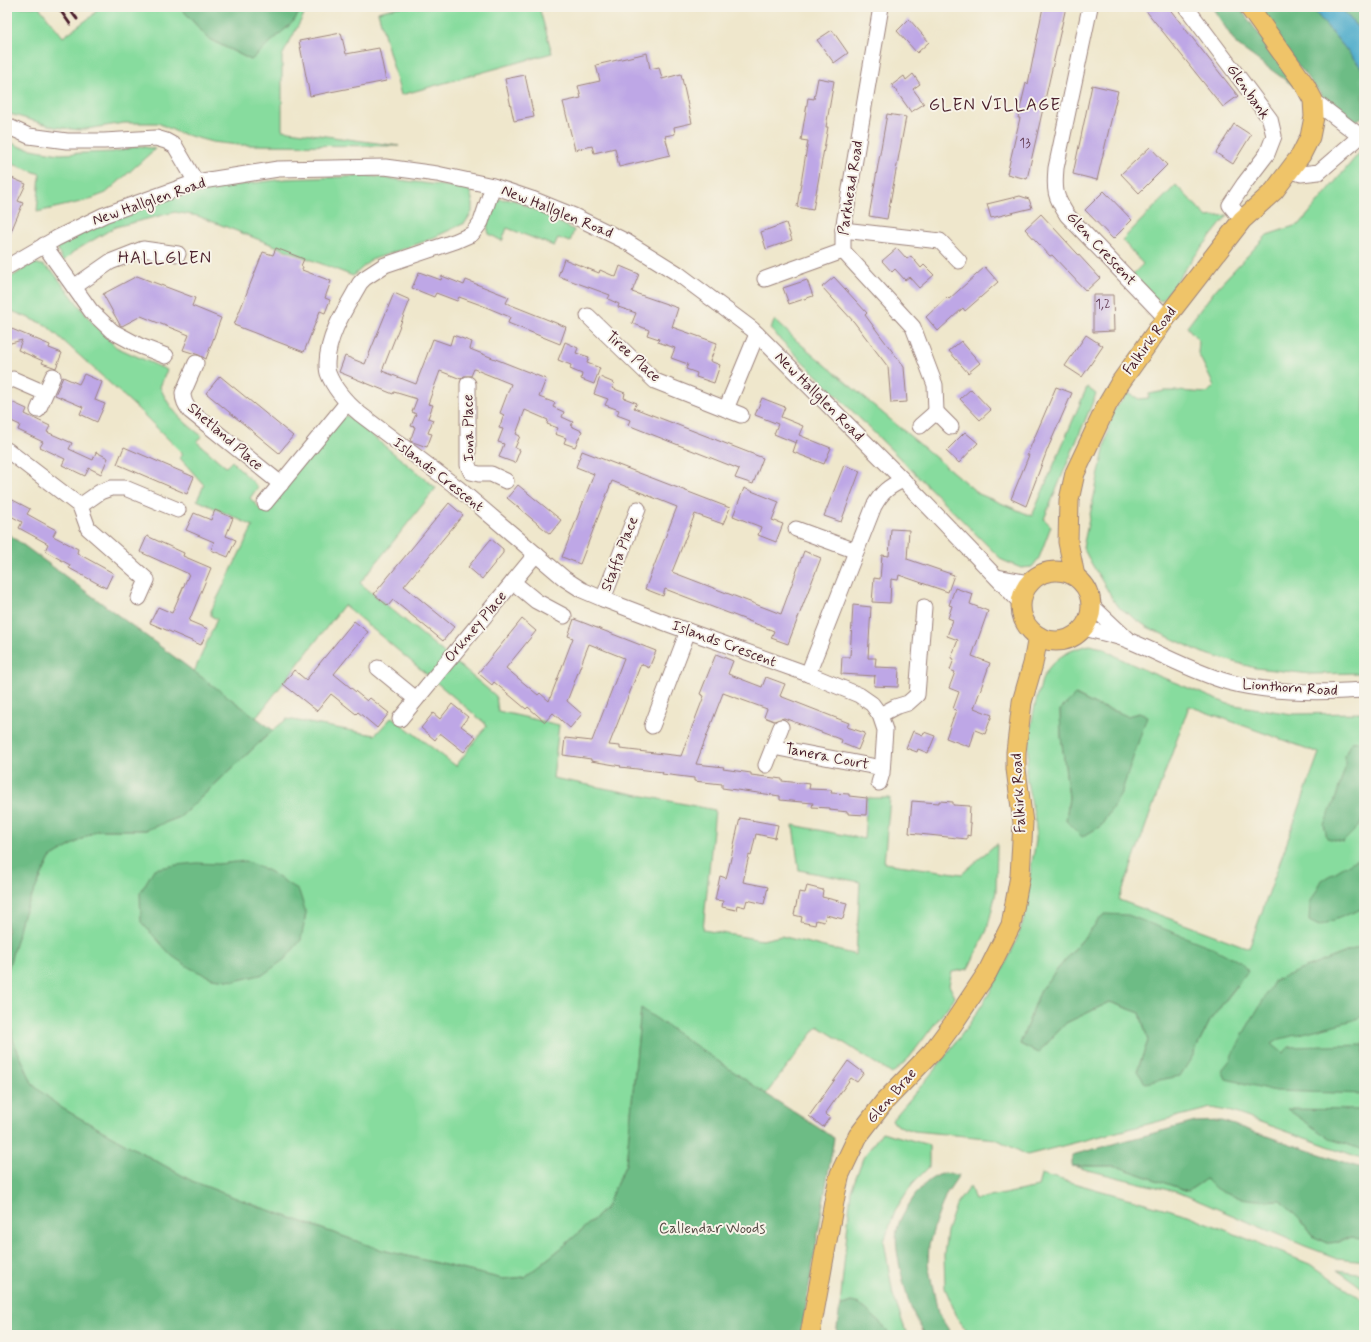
<svg xmlns="http://www.w3.org/2000/svg" width="1371" height="1342" viewBox="0 0 1371 1342" font-family="Mynerve,sans-serif">
	<style>
		.green { fill: #87dc9e; stroke: #687e64; fill-rule: evenodd }
		.forest { fill: #6dbc85; stroke: #5c6e58 }
		.water { fill: #4babca; stroke: #4a657a }
		.building { fill: #bea7e6 }
		.lines { fill: none; stroke-linecap: round; stroke-linejoin: round }
		.minor-casing { stroke: #9c837c; stroke-width: 17 }
		.major-casing { stroke: #9c837c; stroke-width: 21 }
		.minor { stroke: #fff; stroke-width: 15 }
		.major { stroke: #efc469; stroke-width: 19 }
		.rail { stroke: #4a1f2b; stroke-width: 3 }
		.labels { text-anchor: middle; dominant-baseline: central; stroke-width: 4; stroke-linejoin: round; paint-order: stroke }
		.number-label { font-size: 13px; fill: #67415a }
		.street-label { font-size: 15px; fill: #4a1f2b; stroke: #f7f3e8 }
		.park-label { font-size: 15px; fill: #594e48; stroke: #f7f3e8 }
		.quarter-label { font-size: 17px; letter-spacing: 1px; fill: #4a1f2b; stroke: #f7f3e8 }
	</style>
	<rect width="100%" height="100%" fill="#f7f3e8"/>
	<filter id="ink" filterUnits="userSpaceOnUse"><feTurbulence type="fractalNoise" baseFrequency=".025" numOctaves="2"/><feDisplacementMap in="SourceGraphic" scale="8" xChannelSelector="R" yChannelSelector="G"/><feConvolveMatrix kernelMatrix="1 2 1 2 8 2 1 2 1" color-interpolation-filters="sRGB"/></filter>
	<filter id="wash" filterUnits="userSpaceOnUse"><feTurbulence type="fractalNoise" baseFrequency=".012" numOctaves="4" result="noise"/><feDisplacementMap in="SourceGraphic" scale="16" xChannelSelector="R" yChannelSelector="G"/><feGaussianBlur stdDeviation="0.9" result="paint"/><feColorMatrix in="noise" values="0 0 0 0 0 0 0 0 0 0 0 0 0 0 0 0 0 1.4 0 .05"/><feComposite in="paint" operator="in"/></filter>
	<g filter="url(#wash)">
		<rect width="100%" height="100%" fill="#efe7cc"/>
		<g class="green">
			<path d="M7 7H39L63 37 92 16 99 7H180L209 39 251 60 293 22 303 7H308L282 56V130L399 146 239 145 212 142 179 133 158 123H124L80 130 55 127 10 114 7 113Z"/>
			<path d="M398 7H539L552 53 401 95 378 12Z"/>
			<path d="M7 141 21 147 59 154 113 152 140 146 155 149 106 193 85 201 37 212 40 174 7 162Z"/>
			<path d="M1364 149V673L1311 674 1255 668 1203 653 1147 627 1117 606 1090 561 1083 547 1112 413 1128 393 1139 399 1149 398V394L1165 391H1179L1207 393 1214 386 1198 353 1199 341 1187 327 1216 289 1267 235 1300 224 1359 153Z"/>
			<path d="M369 176 469 189 472 199V212L465 223 426 241 371 260 353 276 198 216 175 212 115 227 73 252 63 262 57 248 108 218 154 202 199 190 285 179Z"/>
			<path d="M1176 185 1207 217 1228 215 1191 261 1162 301 1153 298 1132 275 1143 264 1122 240Z"/>
			<path d="M499 199 514 200 574 230 570 242 558 238 554 246 507 228 502 241 489 234C484 216 488 212 499 199Z"/>
			<path d="M33 263 42 265 53 272 91 321 116 347 167 370 160 387C170 410 182 421 202 436L197 442 226 467 232 461 258 487 250 498 263 512 340 416H348L436 488 360 583 496 696 498 711 559 725 553 778 715 810 703 930 762 940 781 936 856 955 860 882 799 870 793 825 864 839 867 798H890L884 863 962 874 997 843 996 892 987 930 968 969 952 972 949 985 955 997 909 1058 892 1074 818 1026 766 1094 641 1009 626 1164 605 1209 565 1245 525 1277 503 1279 382 1250 254 1205 192 1181 60 1107 33 1085 13 1040 7 995V973L23 915 50 858 97 830H146L180 817 273 730 287 719 375 735 392 717 456 766 487 725 344 605 256 718 194 672 217 619 211 616V611L253 526 197 500 204 485 180 458 183 454 137 408 46 325 7 309V280Z"/>
			<path d="M775 320 797 341 979 494 1032 516 1087 387 1096 394 1044 519 1051 526 1039 558 1032 567 1021 568 1002 560 770 329Z"/>
			<path d="M1089 645 1103 648 1119 658 1149 672 1228 704 1292 714 1364 713V1159L1232 1112 1211 1108 1027 1155 996 1139 914 1131 896 1125 892 1120C940 1065 996 998 1021 928 1029 908 1028 887 1031 866 1033 857 1035 848 1036 839 1038 816 1027 794 1026 771 1026 765 1028 759 1028 753 1030 731 1033 709 1040 688 1041 683 1042 678 1045 674 1054 657 1072 649 1089 645ZM1076 695 1095 705 1118 712 1127 717 1139 713 1082 837 1066 821 1069 797 1061 736 1060 710ZM1189 706 1319 753 1249 948 1119 900ZM1104 914 1237 986 1211 1019 1192 1057 1137 1071 1148 1041 1140 1013 1110 1002 1066 1023 1038 1053 1020 1044 1041 989Z"/>
			<path d="M882 1132 929 1145V1167L912 1184 896 1209 884 1241 893 1295 907 1335H890L883 1325 851 1302 840 1306 851 1191 863 1158Z"/>
			<path d="M1072 1166H1116L1188 1191 1206 1179 1216 1188 1266 1201 1280 1200 1300 1220 1312 1236 1328 1243 1339 1242 1350 1237 1364 1238V1261L1337 1258 1305 1246 1180 1193Z"/>
			<path d="M1041 1174 1188 1215 1312 1265 1364 1301V1335H970L958 1319 945 1288 944 1255 947 1231 956 1205 970 1186 975 1200 1038 1187Z"/>
			<path d="M1337 1270 1364 1274V1289Z"/>
		</g>
		<g class="forest">
			<path d="M180 7H303L293 22 251 60 209 39Z"/>
			<path d="M1212 7H1239L1277 58 1295 87 1237 45Z"/>
			<path d="M1257 7H1311L1364 71V116L1354 122C1326 113 1276 33 1257 7Z"/>
			<path d="M1340 7H1364V35Z"/>
			<path d="M7 533 273 730 180 817 146 830H97L50 858 23 915 7 973Z"/>
			<path d="M1075 695 1095 705 1118 712 1127 716 1139 713 1147 716 1121 794 1101 826 1082 837 1066 821 1069 797 1061 736 1060 710Z"/>
			<path d="M1364 741V813L1361 824 1343 842 1327 838 1324 825 1335 800 1345 768V755L1351 742Z"/>
			<path d="M1364 855V908L1319 926 1309 921 1310 903 1322 880Z"/>
			<path d="M245 861 269 871 299 891 306 913 301 940 285 959 264 974 235 981 212 978 190 968 172 956 141 922 140 893 154 869 176 865 197 863 218 864Z"/>
			<path d="M1104 914 1128 915 1211 947 1240 962 1248 971 1211 1019 1192 1057 1180 1076 1145 1083 1137 1071 1148 1041 1140 1013 1110 1002 1066 1023 1038 1053 1020 1044 1041 989Z"/>
			<path d="M1364 945V1016L1354 1020 1280 1039 1272 1044 1283 1053 1289 1047 1364 1045V1094L1275 1091 1226 1079 1222 1070 1231 1059 1243 1034 1275 980Z"/>
			<path d="M7 995 13 1040 33 1085 60 1107 192 1181 254 1205 382 1250 503 1279 525 1277 565 1245 605 1209 626 1164 641 1008 766 1094 834 1138 801 1335H7Z"/>
			<path d="M1287 1109 1364 1110V1150L1330 1139Z"/>
			<path d="M1222 1121 1364 1169V1238L1350 1237 1339 1242 1328 1243 1312 1236 1300 1220 1280 1200C1259 1201 1233 1200 1215 1188 1212 1185 1209 1182 1206 1179L1188 1191 1116 1166H1072V1155L1195 1122Z"/>
			<path d="M944 1173 959 1175 946 1194 936 1221 929 1244 928 1264 938 1313 952 1335H925C920 1326 915 1317 911 1308 905 1290 893 1247 897 1230 899 1219 906 1209 912 1200 920 1187 929 1178 944 1173Z"/>
			<path d="M851 1302 860 1304 883 1325 890 1335H836L840 1306Z"/>
		</g>
		<path class="water" d="M1311 7H1340L1364 35V71Z"/>
		<g id="blocks">
			<g class="building">
				<path d="M1043 7H1066L1027 179 1007 174 1020 118H1018L1026 83 1028 84Z"/>
				<path d="M1143 7H1168L1238 96 1223 107Z"/>
				<path d="M909 19 929 42 917 53 897 31Z"/>
				<path d="M832 30 848 53 834 63 817 40Z"/>
				<path d="M341 33 346 54 379 48 386 81 310 96 299 41Z"/>
				<path d="M647 53 650 69 659 67 662 79 681 74 692 123 674 127 675 134 665 136 670 155 619 167 615 148 594 153 592 146 575 150 563 102 581 98 578 86 600 81 596 65Z"/>
				<path d="M913 74 920 84 913 89 924 104 911 112 892 85 904 76 906 80Z"/>
				<path d="M525 75 534 117 514 121 505 79Z"/>
				<path d="M818 78 834 81 826 127H828L813 210 797 207 808 141 801 140 808 98 814 99Z"/>
				<path d="M1092 85 1118 91 1097 180 1073 174Z"/>
				<path d="M887 114 906 117 887 219 869 216Z"/>
				<path d="M1234 124 1251 135 1233 164 1216 153Z"/>
				<path d="M1150 147 1167 165 1139 193 1121 174Z"/>
				<path d="M7 176 26 184 18 201 23 203 7 241Z"/>
				<path d="M1104 191 1132 220 1113 239 1085 210Z"/>
				<path d="M1020 196 1029 199 1032 208 991 218 987 204Z"/>
				<path d="M1041 214 1100 278 1086 291 1052 255 1050 256 1025 229Z"/>
				<path d="M786 223 792 240 766 249 761 232Z"/>
				<path d="M276 248 304 259 301 266 303 267 302 270 331 281 325 298 330 300 325 313 320 311 304 352 234 325 263 252 273 255Z"/>
				<path d="M897 248 907 259 911 256 921 268 924 265 934 275 919 288 909 277 905 280 895 269 892 272 882 261Z"/>
				<path d="M564 259 599 273 600 270 616 277 620 266 639 274 632 292 678 308 672 327 717 343 710 361 720 365 714 383 696 377 697 373 686 369 688 364 671 358 675 348 658 342 659 339 647 335 649 330 632 323 636 313 618 307 619 304 608 299 610 295 558 276Z"/>
				<path d="M985 267 998 282 965 311 963 308 938 331 926 317 947 297 949 299Z"/>
				<path d="M419 272 441 280 442 276 464 285 466 280 509 297 506 303 566 327 560 344 508 323 510 317 481 305 459 297 457 301 436 293 434 297 412 288Z"/>
				<path d="M137 276 195 298 192 306 221 318 206 359 199 355 183 350 189 335 161 324 141 316 122 326 120 325 103 294Z"/>
				<path d="M834 277 867 313 865 315 904 367 907 402 891 403 888 367 854 322 822 287Z"/>
				<path d="M807 280 813 296 789 304 783 288Z"/>
				<path d="M394 293 410 300 382 371 416 384 433 339 450 345 453 335 472 342 470 349 546 379 539 397 555 403 553 407 564 412 562 417 573 422 571 426 582 431 575 447 564 443 566 438 555 434 558 428 547 424 548 420 525 410 516 434 520 436 515 448 520 450 515 463 499 457 504 444 498 442 503 429 499 428 504 415 500 413 511 384 474 369 471 376H464L461 379 440 371 428 404 433 405 428 418 433 420 428 433 432 434 427 447 410 441 415 427 411 426 416 414 412 412 417 399 394 392 393 394 339 372 345 356 365 364Z"/>
				<path d="M1093 295H1113L1114 331 1093 332Z"/>
				<path d="M7 327 50 345 49 348 62 353 56 368 42 363 43 361 18 350 22 340 7 344Z"/>
				<path d="M1086 335 1103 346 1082 377 1065 366Z"/>
				<path d="M961 341 980 363 968 373 949 351Z"/>
				<path d="M565 342 578 348 576 353 589 357 587 363 600 368 594 384 581 379 582 374 570 369 571 365 558 360Z"/>
				<path d="M84 374 102 382 95 400 105 404 97 422 80 414 83 407 55 395 63 377 79 384Z"/>
				<path d="M220 376 293 436 279 453 206 393Z"/>
				<path d="M600 377 614 383 612 388 625 393 624 398 637 403 634 408 763 458 753 484 735 478 739 469 628 425 630 420 617 415 619 410 605 405 608 399 594 394Z"/>
				<path d="M1056 387 1072 393 1048 448 1026 506 1011 499 1029 455H1027Z"/>
				<path d="M971 389 991 410 980 420 960 399Z"/>
				<path d="M762 398 785 407 781 417 803 426 799 435 831 448 824 464 793 452 797 440 796 443 774 434 778 424 755 415Z"/>
				<path d="M7 400 27 409 25 414 50 426 47 432 72 443 69 449 93 460 96 452 108 458 101 474 89 468 85 476 62 465 65 459 40 447 43 442 18 430 20 425 7 419Z"/>
				<path d="M965 432 978 443 959 463 946 451Z"/>
				<path d="M124 447 194 477 187 494 117 464Z"/>
				<path d="M582 451 730 508 723 524 695 514 672 572 781 614 804 551 821 558 788 644 771 638 774 631 736 616 665 589 663 596 645 589 677 507 612 481 580 564 562 557 594 474 576 467Z"/>
				<path d="M844 465 860 471 841 522 824 516Z"/>
				<path d="M518 485 561 520 550 534 507 498Z"/>
				<path d="M744 488 779 502 772 520 783 524 776 542 758 535 761 527 733 516Z"/>
				<path d="M7 497 30 509 27 514 56 530 53 536 78 549 77 553 113 573 106 588 69 568 70 565 45 551 48 544 19 528 22 522 7 514Z"/>
				<path d="M449 503 463 515 404 586 454 627 443 641 393 600 388 606 374 594Z"/>
				<path d="M215 510 233 518 226 536 236 540 228 557 211 550 214 542 186 530 194 513 211 520Z"/>
				<path d="M891 529 909 530 907 559 954 575 948 592 899 575 898 580 891 579 890 603 872 602 874 578 880 579 882 555 889 556Z"/>
				<path d="M147 536 184 553 183 556 211 568 189 621 208 629 201 645 150 623 158 607 172 613 189 574 140 552Z"/>
				<path d="M491 539 503 549V553L482 579 468 567Z"/>
				<path d="M955 588 973 594 970 604 988 611 972 656 990 663 974 708 992 715 985 734 975 730 970 747 946 738 956 710 953 709 959 692 949 688 955 672 950 670 954 659 951 658 958 640 947 636 953 620 948 618 952 606 949 605Z"/>
				<path d="M853 605 871 607 868 658H876L875 667 899 668 898 687 874 686 875 675V676L841 674 842 657H850Z"/>
				<path d="M522 619 536 631 506 668 538 695 540 693 549 701 573 638 568 636 574 619 656 651 649 668 641 664 609 745 620 746V749L681 756 704 696 700 694 716 654 733 661 728 674 762 687 766 677 785 684 780 696 849 723 847 727 865 733 858 750 841 743 842 740 784 718 774 721 764 717 767 709 723 693 696 764 724 767 723 769 751 773V775L782 779V781L810 784 809 789 832 790 831 793 849 794V796L867 798 866 815 848 814V812L830 810V808L812 807 813 803 780 800V796L722 788V784L694 781V778L662 774 663 772 620 767 621 766 591 761V759L563 755 565 738 592 741 624 658 589 644 567 701 582 714 570 728 553 713 545 722 528 707 526 709 494 682 492 685 478 673Z"/>
				<path d="M354 621 368 632 334 674 367 701 370 698 389 713 377 728 358 712 356 714 331 694 317 711 283 684 294 670 306 680Z"/>
				<path d="M452 704 468 717 461 726 476 737 464 752 440 733 435 740 421 728 433 713 440 719Z"/>
				<path d="M913 731 923 735 924 732 935 736 928 753 918 749 917 752 906 748Z"/>
				<path d="M912 801 939 803V801L953 802V805L970 806 969 823H971L970 836 967 835V839L909 833Z"/>
				<path d="M740 818 778 825 775 838 756 834 751 856 749 855 743 882 768 887 764 904 747 900 745 907 737 905 736 910 722 907 723 901 715 900 720 876 726 878 728 871Z"/>
				<path d="M807 886 823 890 822 897 847 903 843 919 826 915 824 922 816 920 815 925 801 922 802 917 794 915 799 892 805 893Z"/>
				<path d="M848 1061 864 1073 857 1082 851 1078 825 1114 830 1117 823 1127 809 1116Z"/>
			</g>
		</g>
	</g>
	<g filter="url(#ink)">
		<use href="#blocks" fill-opacity="0" stroke="#9c837c" stroke-width="1"/>
		<g class="lines">
			<defs>
				<g id="minor">
					<path d="M881 7 843 230V251L913 327 935 385 936 412"/>
					<path d="M1090 7 1056 168C1054 191 1055 196 1067 215L1166 318"/>
					<path d="M1186 7 1270 119 1274 136 1267 154 1244 184 1230 205 1242 220"/>
					<path d="M1313 100 1360 136"/>
					<path d="M7 126 29 136 67 141H104L156 138 166 141 175 146 196 182"/>
					<path d="M1290 170 1301 174 1319 172 1364 133"/>
					<path d="M493 186 481 222 472 234 456 241 385 265 365 278 360 283C346 308 328 334 327 363 327 366 327 370 328 373 334 389 347 403 360 414L458 488 565 579 582 590 603 599 671 625 808 674 859 695 872 704 880 715 885 730 882 773 879 783"/>
					<path d="M843 230 940 241 959 261"/>
					<path d="M44 245 91 311 112 331 140 346 166 356"/>
					<path d="M7 267 57 238 104 215 196 182 278 169 385 167 437 174 493 186 532 199 574 216 627 242 677 273 752 329 903 480 1021 603"/>
					<path d="M765 279 843 251"/>
					<path d="M74 287 110 262 143 249 178 254"/>
					<path d="M588 316 655 381 741 415"/>
					<path d="M196 363 183 393C183 401 186 405 190 411L281 484"/>
					<path d="M7 382 13 379 45 393"/>
					<path d="M468 384V465L471 472 479 474H491L506 481"/>
					<path d="M726 409 757 334"/>
					<path d="M38 410 53 376"/>
					<path d="M920 426 936 412 951 427"/>
					<path d="M7 450 80 506 88 528 147 580 139 598"/>
					<path d="M265 503 347 403"/>
					<path d="M80 506 100 492 111 488H125L178 510"/>
					<path d="M796 529 856 551"/>
					<path d="M997 577 1029 583"/>
					<path d="M513 582 536 601 564 616"/>
					<path d="M603 599 638 509"/>
					<path d="M1092 606 1127 639"/>
					<path d="M1084 628C1099 632 1115 635 1130 641 1164 655 1193 672 1228 682 1269 693 1322 693 1364 690"/>
					<path d="M378 668 416 699"/>
					<path d="M808 674 874 506C882 492 888 487 903 480"/>
					<path d="M880 715 895 707 908 703 917 695 924 607"/>
					<path d="M400 719 536 554"/>
					<path d="M652 726 688 631"/>
					<path d="M773 747 882 768"/>
					<path d="M766 765 781 727"/>
				</g>
				<g id="major">
					<circle cx="1056" cy="606" r="35"/>
					<path d="M1075 576 1068 542 1069 500 1075 473 1107 405 1120 383 1166 318 1242 220 1274 191 1301 155 1310 137 1314 117 1313 100 1305 85 1249 7"/>
					<path d="M810 1335 836 1191 840 1174 858 1136 885 1101 933 1051 953 1024 987 973 1011 925 1020 876 1023 823 1016 769V752L1022 702 1033 664 1038 636"/>
				</g>
			</defs>
			<use href="#minor" class="minor-casing"/>
			<use href="#major" class="major-casing"/>
			<use href="#minor" class="minor"/>
			<use href="#major" class="major"/>
			<g class="rail">
				<path d="M58 7 70 24"/>
				<path d="M68 7 77 19"/>
			</g>
		</g>
	</g>
	<g class="labels">
		<g class="number-label">
			<text x="1025" y="143">13</text>
			<text x="1103" y="304">1,2</text>
		</g>
		<g class="street-label">
			<text transform="translate(1248 92) rotate(55)">Glenbank</text>
			<text transform="translate(851 188) rotate(-81)">Parkhead Road</text>
			<text transform="translate(149 202) rotate(-19)">New Hallglen Road</text>
			<text transform="translate(557 212) rotate(22)">New Hallglen Road</text>
			<text transform="translate(1101 249) rotate(47)">Glen Crescent</text>
			<text transform="translate(1150 341) rotate(-54)">Falkirk Road</text>
			<text transform="translate(633 357) rotate(42)">Tiree Place</text>
			<text transform="translate(819 397) rotate(45)">New Hallglen Road</text>
			<text transform="translate(469 428) rotate(-91)">Iona Place</text>
			<text transform="translate(225 437) rotate(41)">Shetland Place</text>
			<text transform="translate(438 475) rotate(38)">Islands Crescent</text>
			<text transform="translate(620 554) rotate(-69)">Staffa Place</text>
			<text transform="translate(476 627) rotate(-50)">Orkney Place</text>
			<text transform="translate(724 644) rotate(20)">Islands Crescent</text>
			<text transform="translate(1290 688) rotate(4)">Lionthorn Road</text>
			<text transform="translate(827 757) rotate(11)">Tanera Court</text>
			<text transform="translate(1019 793) rotate(-93)">Falkirk Road</text>
			<text transform="translate(892 1096) rotate(-49)">Glen Brae</text>
		</g>
		<g class="park-label">
			<text x="712" y="1229">Callendar Woods</text>
		</g>
		<g class="quarter-label">
			<text x="995" y="105">GLEN VILLAGE</text>
			<text x="165" y="258">HALLGLEN</text>
		</g>
	</g>
	<rect width="1371" height="1342" fill="none" stroke="#f7f3e8" stroke-width="24"/>
</svg>
